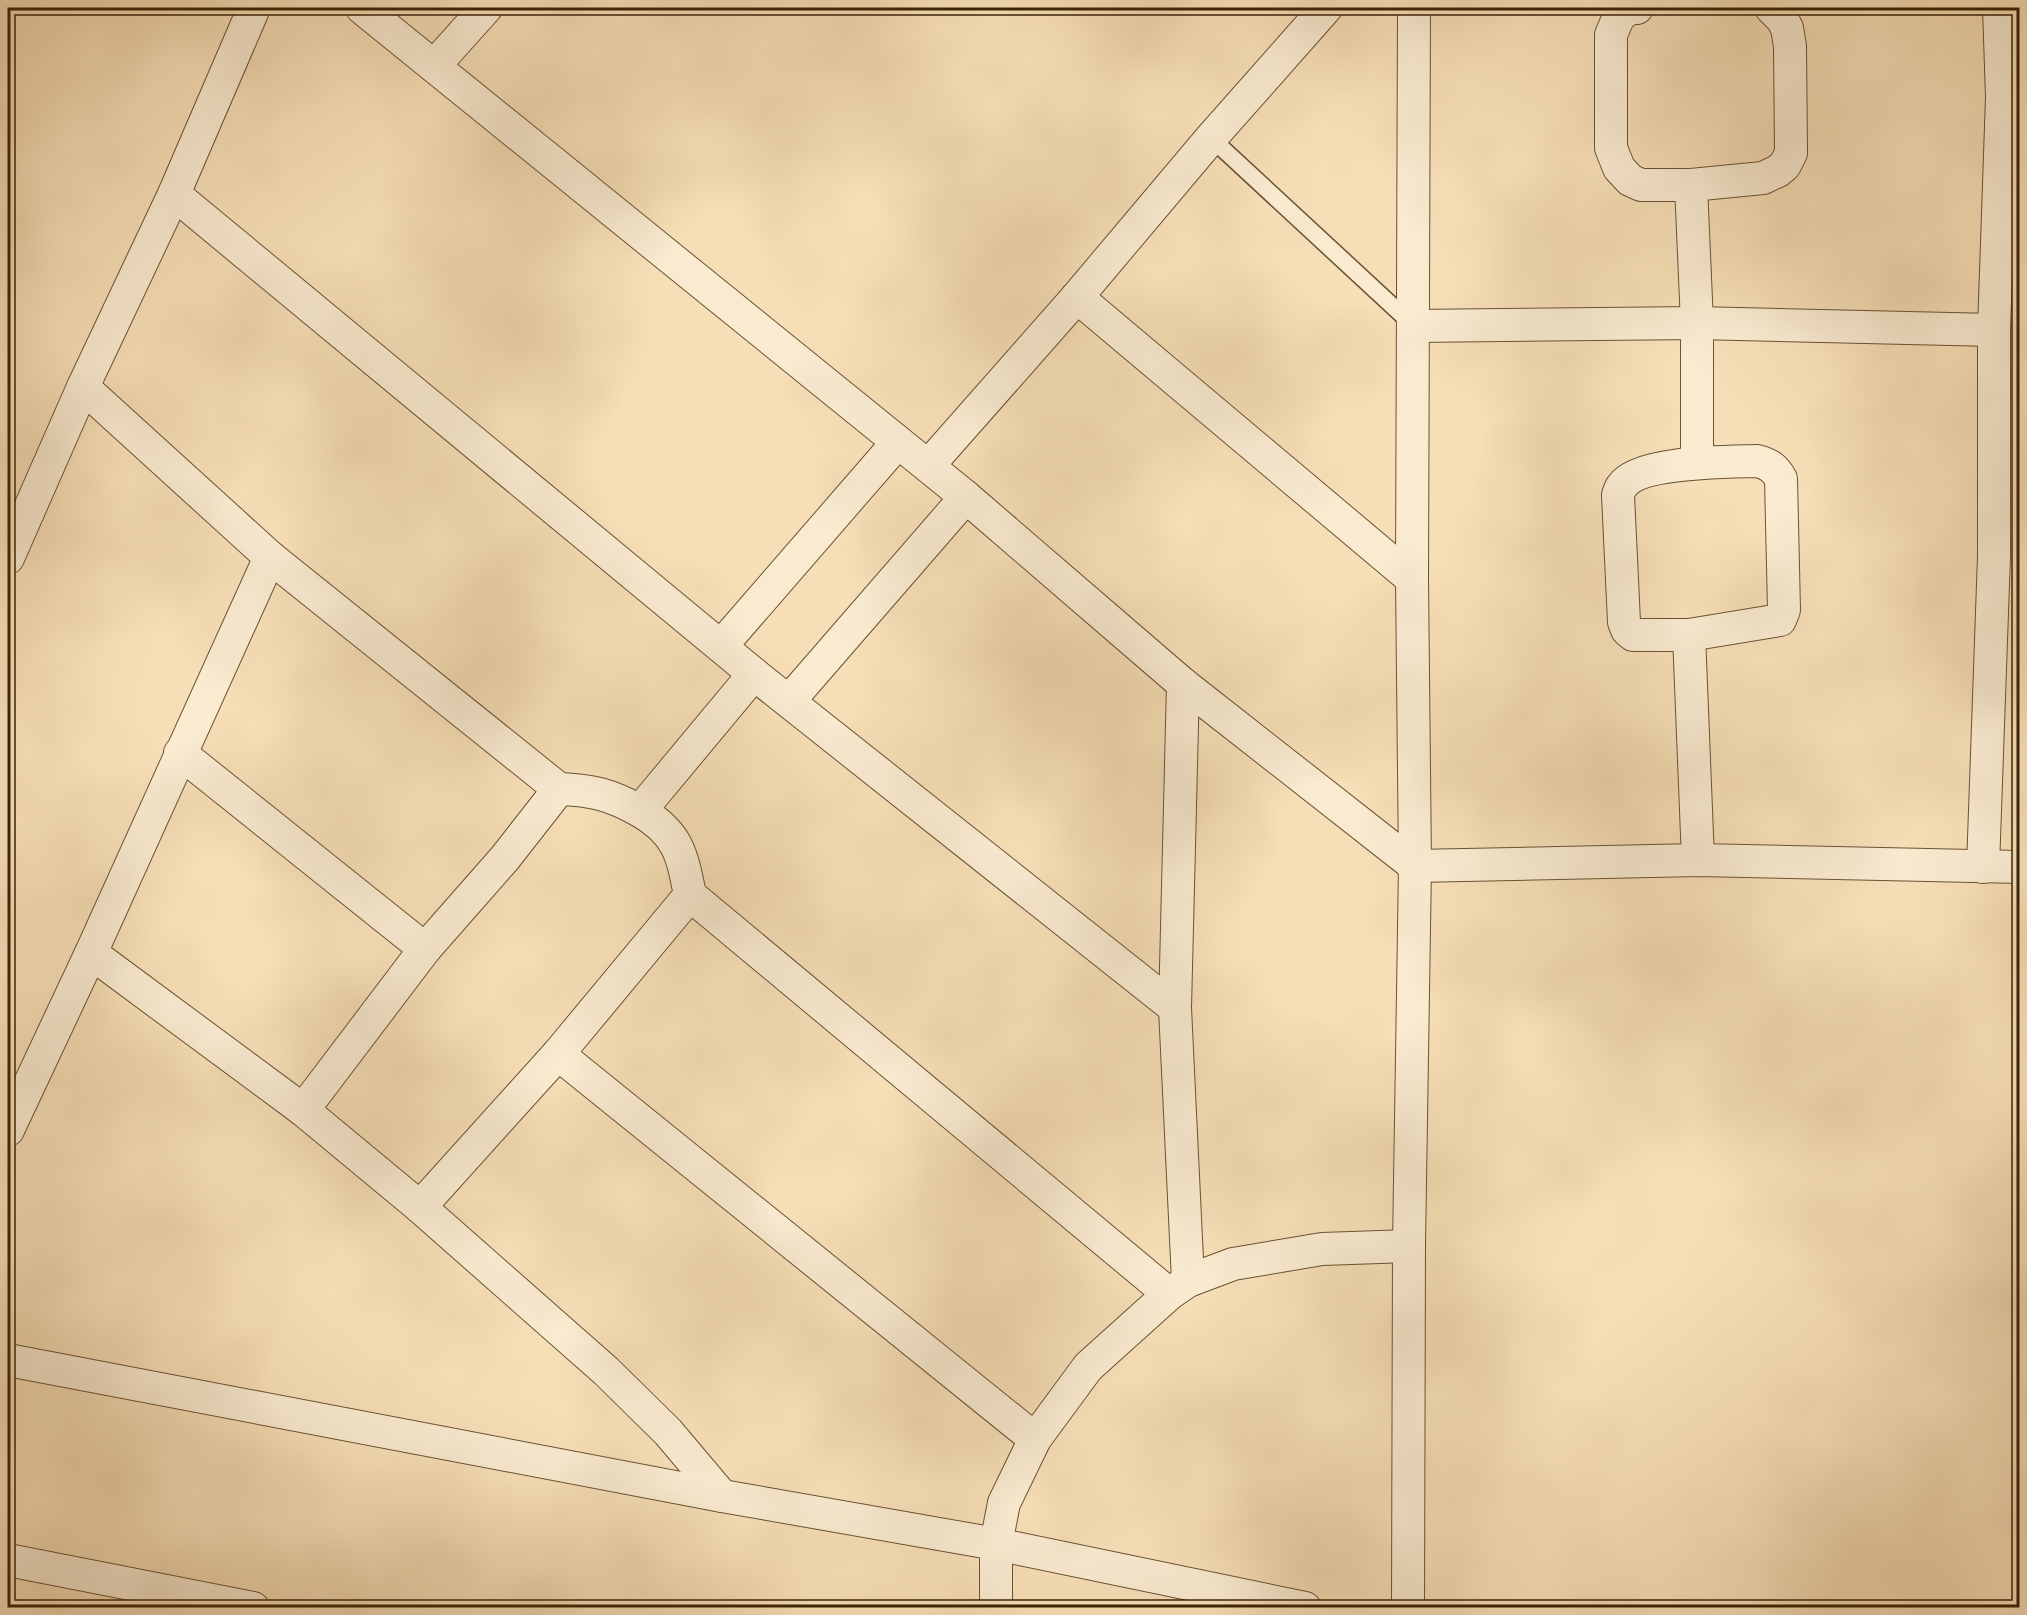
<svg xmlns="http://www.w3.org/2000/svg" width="2027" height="1615" viewBox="0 0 2027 1615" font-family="'IM FELL Double Pica',serif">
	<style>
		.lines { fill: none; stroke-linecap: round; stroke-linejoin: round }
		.service-casing { stroke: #6a5233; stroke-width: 19 }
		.minor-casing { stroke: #6a5233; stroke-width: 34 }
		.service { stroke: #f9ead0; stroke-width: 16 }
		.minor { stroke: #f9ead0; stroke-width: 32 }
	</style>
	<rect width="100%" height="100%" fill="#f6deb6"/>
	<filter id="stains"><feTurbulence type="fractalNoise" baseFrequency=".00333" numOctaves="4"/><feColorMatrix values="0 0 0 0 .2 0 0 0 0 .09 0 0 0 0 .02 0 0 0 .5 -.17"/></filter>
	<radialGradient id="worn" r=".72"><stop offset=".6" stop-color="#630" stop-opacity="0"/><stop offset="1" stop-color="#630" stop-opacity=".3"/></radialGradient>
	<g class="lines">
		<defs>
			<path id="service" d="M1211 138 1413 325"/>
			<g id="minor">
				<path d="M362 8 966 497 1183 684 1415 866 1698 860 2020 867"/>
				<path d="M1637 8H1630L1619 16 1611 35V148L1619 168 1630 180 1641 185H1691L1763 178 1778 171 1785 165 1791 153 1790 46 1787 28 1782 19 1771 8"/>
				<path d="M434 66 486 8"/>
				<path d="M1691 185 1697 323V463"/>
				<path d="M174 194 754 674 1175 1008"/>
				<path d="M1077 297 1412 579"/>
				<path d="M1413 326 1697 323 1994 330"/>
				<path d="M83 387 270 557 559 789"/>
				<path d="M1757 461C1769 464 1775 468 1781 479L1784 610 1780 620 1689 635H1633L1627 630 1624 622 1618 495C1619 492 1620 488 1622 486 1639 461 1728 462 1757 461Z"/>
				<path d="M928 466 1077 297 1211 138 1326 8"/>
				<path d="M8 558 83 387 174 194 254 8"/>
				<path d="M1689 635 1698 860"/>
				<path d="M721 646 898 442"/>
				<path d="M1183 684 1175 1008 1188 1281"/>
				<path d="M789 701 966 497"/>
				<path d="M180 753 425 949"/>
				<path d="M1983 867 1994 556V330L2002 97 1999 8"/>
				<path d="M690 895 1169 1294"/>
				<path d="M91 953 303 1110 420 1207 606 1371 668 1432 722 1496"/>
				<path d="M558 1054 1035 1439"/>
				<path d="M303 1110 425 949 505 858 559 789C593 790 611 795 640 811"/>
				<path d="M8 1130 91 953 270 557"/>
				<path d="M420 1207 558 1054 690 895C682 854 678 833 640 811L754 674"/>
				<path d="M8 1360 722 1496 996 1544 1305 1608"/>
				<path d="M8 1560 253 1608"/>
				<path d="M996 1608V1544L1004 1503 1035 1439 1088 1367 1169 1294 1188 1281 1233 1264 1322 1249 1409 1246"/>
				<path d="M1408 1608 1409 1246 1415 866 1412 579 1414 8"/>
			</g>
		</defs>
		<use href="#service" class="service-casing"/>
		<use href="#minor" class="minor-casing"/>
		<use href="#service" class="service"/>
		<use href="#minor" class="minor"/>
	</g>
	<rect width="2027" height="1615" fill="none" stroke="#f6deb6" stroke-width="30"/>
	<rect x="9" y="9" width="2009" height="1597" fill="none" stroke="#3b2307" stroke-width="3"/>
	<rect x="15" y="15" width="1997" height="1585" fill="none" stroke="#3b2307" stroke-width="1.5"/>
	<rect width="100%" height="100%" filter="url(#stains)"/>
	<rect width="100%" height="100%" fill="url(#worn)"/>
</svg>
